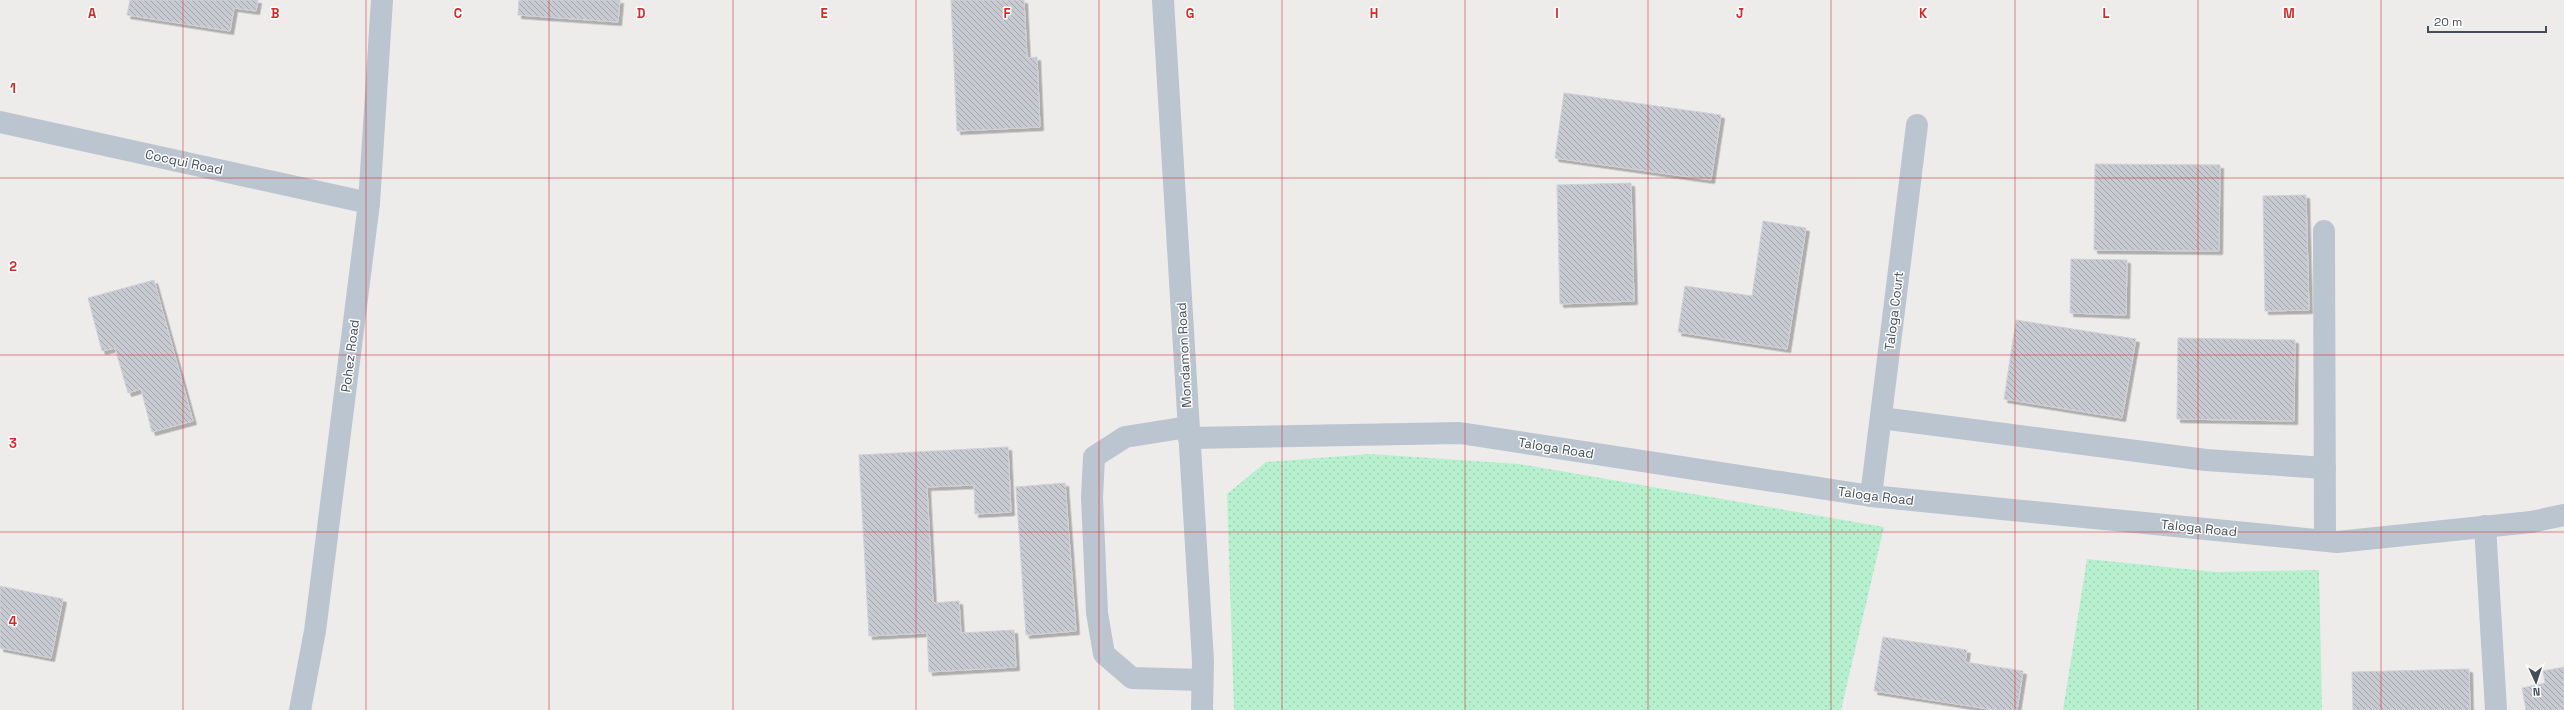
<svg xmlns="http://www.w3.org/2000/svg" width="2564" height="710" viewBox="0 0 2564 710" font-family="'Space Grotesk',sans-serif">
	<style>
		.grass { fill: url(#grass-dots) }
		.building { fill: url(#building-back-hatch); stroke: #cfd1d8; filter: url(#shadow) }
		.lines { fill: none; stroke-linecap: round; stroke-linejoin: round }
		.service { stroke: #bbc5cf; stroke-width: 22 }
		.minor { stroke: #bbc5cf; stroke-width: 22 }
		.tertiary { stroke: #bbc5cf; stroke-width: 22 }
		.grid { fill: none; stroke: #d62828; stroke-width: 1; stroke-opacity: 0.55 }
		.labels { text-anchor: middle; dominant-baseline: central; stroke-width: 3; stroke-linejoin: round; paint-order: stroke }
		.street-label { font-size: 13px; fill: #434e59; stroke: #fff }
		.grid-label { font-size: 13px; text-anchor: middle; font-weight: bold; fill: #d62828; stroke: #fff; stroke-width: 3; stroke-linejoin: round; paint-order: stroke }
	</style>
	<defs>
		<pattern id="grass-dots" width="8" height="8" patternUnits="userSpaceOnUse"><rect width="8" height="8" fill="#b6f0ce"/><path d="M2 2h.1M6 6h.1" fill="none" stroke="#9ecfb3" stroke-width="1.8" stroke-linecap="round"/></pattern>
		<pattern id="building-back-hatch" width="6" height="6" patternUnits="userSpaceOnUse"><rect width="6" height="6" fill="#c8cad1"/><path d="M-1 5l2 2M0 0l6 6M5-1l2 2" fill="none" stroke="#a4a6ad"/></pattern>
		<filter id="shadow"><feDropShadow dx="3.5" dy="3.5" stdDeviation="0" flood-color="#0004"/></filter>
	</defs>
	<rect width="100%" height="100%" fill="#eeebeb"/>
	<g class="grass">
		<path d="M1370 454 1519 464 1884 527 1841 710H1234L1227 494 1266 462Z"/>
		<path d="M2087 559 2216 572 2319 570 2322 710H2063Z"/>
	</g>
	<g class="building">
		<path d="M130 0H258L256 11 234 8 230 31 127 15Z"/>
		<path d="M519 0H620L618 22 518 15Z"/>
		<path d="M951 0H1024L1027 58 1037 57 1040 127 957 131Z"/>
		<path d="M1564 93 1721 115 1711 180 1555 158Z"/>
		<path d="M2095 164 2220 165 2219 251 2094 250Z"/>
		<path d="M1631 183 1634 301 1560 304 1557 185Z"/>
		<path d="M2306 195 2309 310 2265 311 2263 196Z"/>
		<path d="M1763 221 1806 228 1787 349 1678 332 1685 286 1752 296Z"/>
		<path d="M2071 259 2127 260 2126 315 2070 313Z"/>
		<path d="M154 280 193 421 152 432 141 389 128 393 115 348 102 351 88 298Z"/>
		<path d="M2016 320 2136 339 2122 418 2004 399Z"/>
		<path d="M2178 338 2295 340 2294 421 2177 419Z"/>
		<path d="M1008 447 1011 512 975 514 974 485 927 487 933 603 959 601 961 633 1014 630 1016 667 929 672 927 633 869 636 859 455Z"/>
		<path d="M1065 483 1076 631 1026 635 1016 487Z"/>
		<path d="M0 586 63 599 51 658 0 648Z"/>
		<path d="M1883 637 1967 650 1965 662 2023 671 2017 710H1995L1874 691Z"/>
		<path d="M2564 667V710H2526L2522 688 2545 683 2543 671Z"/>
		<path d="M2469 669 2470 710H2353L2352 672Z"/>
	</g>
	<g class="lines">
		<g class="service">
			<path d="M2324 231 2325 540"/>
			<path d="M1881 418 2206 460 2325 468"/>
			<path d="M1188 427 1125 437 1094 457 1092 497 1097 613 1104 654 1132 678 1202 680"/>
			<path d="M2485 526 2496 710"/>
		</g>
		<g class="minor">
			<path d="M0 122 369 203"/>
			<path d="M1189 438 1460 433 1871 496 2337 542 2531 522 2564 515"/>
			<path d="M1871 496 1917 125"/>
			<path d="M300 710 315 631 369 203 382 0"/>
		</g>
		<path class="tertiary" d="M1163 0 1203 661 1202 710"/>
	</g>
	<path class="grid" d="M183 0V710M366 0V710M549 0V710M733 0V710M916 0V710M1099 0V710M1282 0V710M1465 0V710M1648 0V710M1831 0V710M2015 0V710M2198 0V710M2381 0V710M0 178H2564M0 355H2564M0 532H2564"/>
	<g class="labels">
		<g class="street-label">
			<text transform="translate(184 162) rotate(12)">Cocqui Road</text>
			<text transform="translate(1894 311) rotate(-83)">Taloga Court</text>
			<text transform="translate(1184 355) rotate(-93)">Mondamon Road</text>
			<text transform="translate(350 356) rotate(-83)">Pohez Road</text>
			<text transform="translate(1556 448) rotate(9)">Taloga Road</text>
			<text transform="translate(1876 496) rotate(7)">Taloga Road</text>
			<text transform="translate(2199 528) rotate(6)">Taloga Road</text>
		</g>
	</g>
	<g class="grid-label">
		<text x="92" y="18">A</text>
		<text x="275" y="18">B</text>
		<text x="458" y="18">C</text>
		<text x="641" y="18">D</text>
		<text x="824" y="18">E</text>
		<text x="1007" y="18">F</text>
		<text x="1190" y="18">G</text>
		<text x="1374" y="18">H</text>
		<text x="1557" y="18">I</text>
		<text x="1740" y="18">J</text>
		<text x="1923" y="18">K</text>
		<text x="2106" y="18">L</text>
		<text x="2289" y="18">M</text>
		<text x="13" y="93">1</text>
		<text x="13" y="271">2</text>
		<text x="13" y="448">3</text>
		<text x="13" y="626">4</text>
	</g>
	<g transform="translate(2536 682) rotate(177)" stroke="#ffffff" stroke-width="3" paint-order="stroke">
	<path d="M0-3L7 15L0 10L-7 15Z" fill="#434e59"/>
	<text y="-6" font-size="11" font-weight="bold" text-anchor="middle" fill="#434e59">N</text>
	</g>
	<path d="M2428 26v6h118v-6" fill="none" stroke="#434e59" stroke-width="2"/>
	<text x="2434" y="26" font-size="12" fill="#434e59" stroke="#ffffff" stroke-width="3" paint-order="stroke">20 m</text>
</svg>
